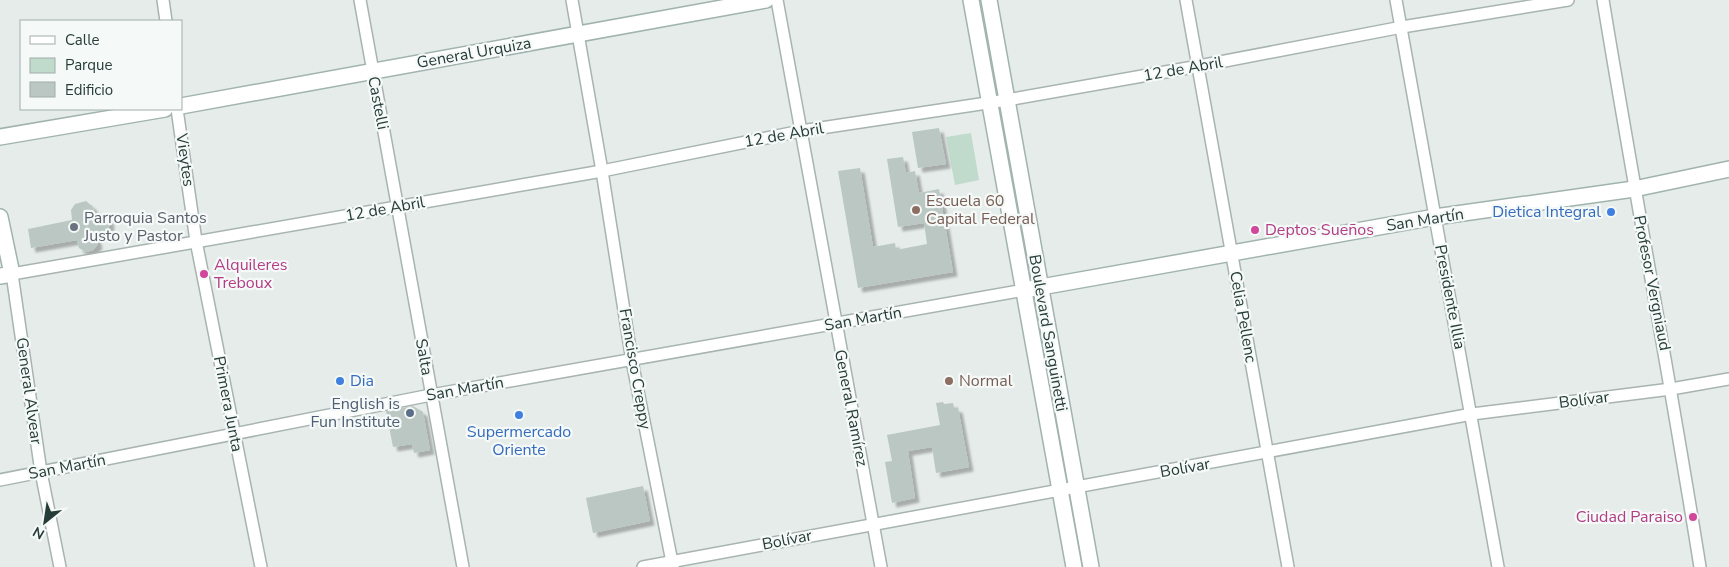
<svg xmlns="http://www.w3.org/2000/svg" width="1729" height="567" viewBox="0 0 1729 567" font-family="'Nunito Sans',sans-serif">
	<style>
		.green { fill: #c0dacb }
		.building { fill: #bac7c3; filter: url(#shadow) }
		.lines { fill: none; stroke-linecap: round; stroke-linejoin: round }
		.street-casing { stroke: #a8b4b1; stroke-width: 14 }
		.secondary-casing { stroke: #a1b3af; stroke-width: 18 }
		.street { stroke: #fff; stroke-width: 11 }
		.secondary { stroke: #fff; stroke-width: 15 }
		.education-dot { fill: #8d6e63; stroke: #f5f9f7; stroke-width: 2 }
		.shop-dot { fill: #3f7fe0; stroke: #f5f9f7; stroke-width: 2 }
		.worship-dot { fill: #6b7280; stroke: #f5f9f7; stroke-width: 2 }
		.hotel-dot { fill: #d1479c; stroke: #f5f9f7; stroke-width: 2 }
		.service-dot { fill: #5c6f8a; stroke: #f5f9f7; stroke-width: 2 }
		.labels { text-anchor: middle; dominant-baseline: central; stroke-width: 4.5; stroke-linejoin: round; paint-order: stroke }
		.street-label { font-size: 16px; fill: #263c38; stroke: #f5f9f7 }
		.education-label { font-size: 16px; fill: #785e54; stroke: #f5f9f7; text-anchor: start }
		.shop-label { font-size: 16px; fill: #366cbe; stroke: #f5f9f7; text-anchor: end }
		.worship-label { font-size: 16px; fill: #5b616d; stroke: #f5f9f7; text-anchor: start }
		.hotel-label { font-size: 16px; fill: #b23c85; stroke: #f5f9f7; text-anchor: start }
		.service-label { font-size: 16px; fill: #4e5e75; stroke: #f5f9f7; text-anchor: end }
	</style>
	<defs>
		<filter id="shadow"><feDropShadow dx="4.5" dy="4.5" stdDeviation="1" flood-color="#0004"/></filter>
	</defs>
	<rect width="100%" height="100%" fill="#e5ecea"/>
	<g class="green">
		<path d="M1004 113 1033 274 1026 276 996 115Z"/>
		<path d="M971 133 979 180 955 185 946 137Z"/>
		<path d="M1038 303 1068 464 1060 465 1031 304Z"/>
	</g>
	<g class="building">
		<path d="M939 128 946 164 918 168 912 132Z"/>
		<path d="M903 157 906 173 915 171 919 193 939 189 953 272 858 288 838 171 860 168 873 247 895 243 896 250 927 244 924 223 898 227 887 159Z"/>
		<path d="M86 201 93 207 94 215 102 213 109 217 110 225 104 235 96 237 98 244 93 250 86 252 79 248 77 240 31 248 28 229 72 220 71 210 75 204Z"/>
		<path d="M943 402 944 404 953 403 954 408H958L969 467 936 473 932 447 908 451 915 498 892 503 885 462 892 461 887 435 940 425 936 403Z"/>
		<path d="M413 406 423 412 430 450 414 453 412 444 393 447 386 411Z"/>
		<path d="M643 486 650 521 593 533 586 498Z"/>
	</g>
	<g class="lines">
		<defs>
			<g id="street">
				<path d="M163 0 166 21"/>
				<path d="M360 0 463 567"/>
				<path d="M572 0 602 171 632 361 673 567"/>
				<path d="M777 0 881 567"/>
				<path d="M1186 0 1288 567"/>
				<path d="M1396 0 1498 567"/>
				<path d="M1603 0C1634 189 1670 378 1700 567"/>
				<path d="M177 109 196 241 261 567"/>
				<path d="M0 480 431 395 1024 290"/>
				<path d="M60 567 41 472 12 274 602 171 801 131 1007 100 1199 66 1402 27 1568 0"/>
				<path d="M643 567 1472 414 1671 389 1729 379"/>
			</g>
			<g id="secondary">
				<path d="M971 0 1074 567"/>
				<path d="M989 0 1091 567"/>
				<path d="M181 106 766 0"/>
				<path d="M0 137 165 109"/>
				<path d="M0 217 12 274 0 276"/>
				<path d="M1024 290 1435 217 1634 189 1729 169"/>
			</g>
		</defs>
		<use href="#street" class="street-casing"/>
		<use href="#secondary" class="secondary-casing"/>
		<use href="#street" class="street"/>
		<use href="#secondary" class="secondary"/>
	</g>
	<g class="education-dot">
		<circle cx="916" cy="210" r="5"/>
		<circle cx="949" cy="381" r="5"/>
	</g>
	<g class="shop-dot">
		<circle cx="1611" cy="212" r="5"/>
		<circle cx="340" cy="381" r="5"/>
		<circle cx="519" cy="415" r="5"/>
	</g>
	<circle class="worship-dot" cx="74" cy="227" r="5"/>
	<g class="hotel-dot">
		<circle cx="1255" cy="230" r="5"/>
		<circle cx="204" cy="274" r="5"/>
		<circle cx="1693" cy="517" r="5"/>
	</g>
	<circle class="service-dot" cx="410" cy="413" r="5"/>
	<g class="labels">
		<g class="street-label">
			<text transform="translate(474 53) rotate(-10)">General Urquiza</text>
			<text transform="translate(1183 69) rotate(-10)">12 de Abril</text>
			<text transform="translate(378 103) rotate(79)">Castelli</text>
			<text transform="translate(784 135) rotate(-10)">12 de Abril</text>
			<text transform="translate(185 160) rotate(82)">Vieytes</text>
			<text transform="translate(385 209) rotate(-10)">12 de Abril</text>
			<text transform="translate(1425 220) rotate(-9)">San Martín</text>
			<text transform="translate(1652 283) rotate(79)">Profesor Vergniaud</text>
			<text transform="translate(1450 297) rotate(79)">Presidente Illia</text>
			<text transform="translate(1243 317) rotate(80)">Celia Pellenc</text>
			<text transform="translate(863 319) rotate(-10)">San Martín</text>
			<text transform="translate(1048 333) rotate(80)">Boulevard Sanguinetti</text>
			<text transform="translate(424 357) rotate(80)">Salta</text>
			<text transform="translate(635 369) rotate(80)">Francisco Creppy</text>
			<text transform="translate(465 389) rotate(-10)">San Martín</text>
			<text transform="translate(29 391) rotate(82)">General Alvear</text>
			<text transform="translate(1584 400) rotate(-7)">Bolívar</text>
			<text transform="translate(228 404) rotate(79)">Primera Junta</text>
			<text transform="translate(851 408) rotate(79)">General Ramírez</text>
			<text transform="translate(67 467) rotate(-11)">San Martín</text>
			<text transform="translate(1185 468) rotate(-10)">Bolívar</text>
			<text transform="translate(787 540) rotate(-11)">Bolívar</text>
		</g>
		<g class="education-label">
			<text x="926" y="201">Escuela 60<tspan x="926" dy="18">Capital Federal</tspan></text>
			<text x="959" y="381">Normal</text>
		</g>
		<g class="shop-label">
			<text x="1601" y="212">Dietica Integral</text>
			<text x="350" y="381" text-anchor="start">Dia</text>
			<text x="519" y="432" text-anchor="middle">Supermercado<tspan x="519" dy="18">Oriente</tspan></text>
		</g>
		<g class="worship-label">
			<text x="84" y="218">Parroquia Santos<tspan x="84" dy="18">Justo y Pastor</tspan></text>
		</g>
		<g class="hotel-label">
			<text x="1265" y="230">Deptos Sueños</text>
			<text x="214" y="265">Alquileres<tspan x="214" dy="18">Treboux</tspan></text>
			<text x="1683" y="517" text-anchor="end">Ciudad Paraiso</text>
		</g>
		<g class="service-label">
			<text x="400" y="404">English is<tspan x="400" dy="18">Fun Institute</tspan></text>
		</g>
	</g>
	<rect x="20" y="20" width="162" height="90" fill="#f5f9f7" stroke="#a2adab"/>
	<rect x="30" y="36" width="25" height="8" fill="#ffffff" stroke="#a2adab"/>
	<text x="65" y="45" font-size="15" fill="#263c38">Calle</text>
	<rect x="30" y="58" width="25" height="15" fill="#c0dacb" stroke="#a2adab"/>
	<text x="65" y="70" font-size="15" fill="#263c38">Parque</text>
	<rect x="30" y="82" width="25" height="15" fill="#bac7c3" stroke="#a2adab"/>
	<text x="65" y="95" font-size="15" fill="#263c38">Edificio</text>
	<g transform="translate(45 522) rotate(210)" stroke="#f5f9f7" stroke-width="4" paint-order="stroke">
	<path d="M0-4L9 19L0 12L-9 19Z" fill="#263c38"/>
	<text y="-8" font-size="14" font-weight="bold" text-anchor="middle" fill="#263c38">N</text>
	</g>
</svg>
